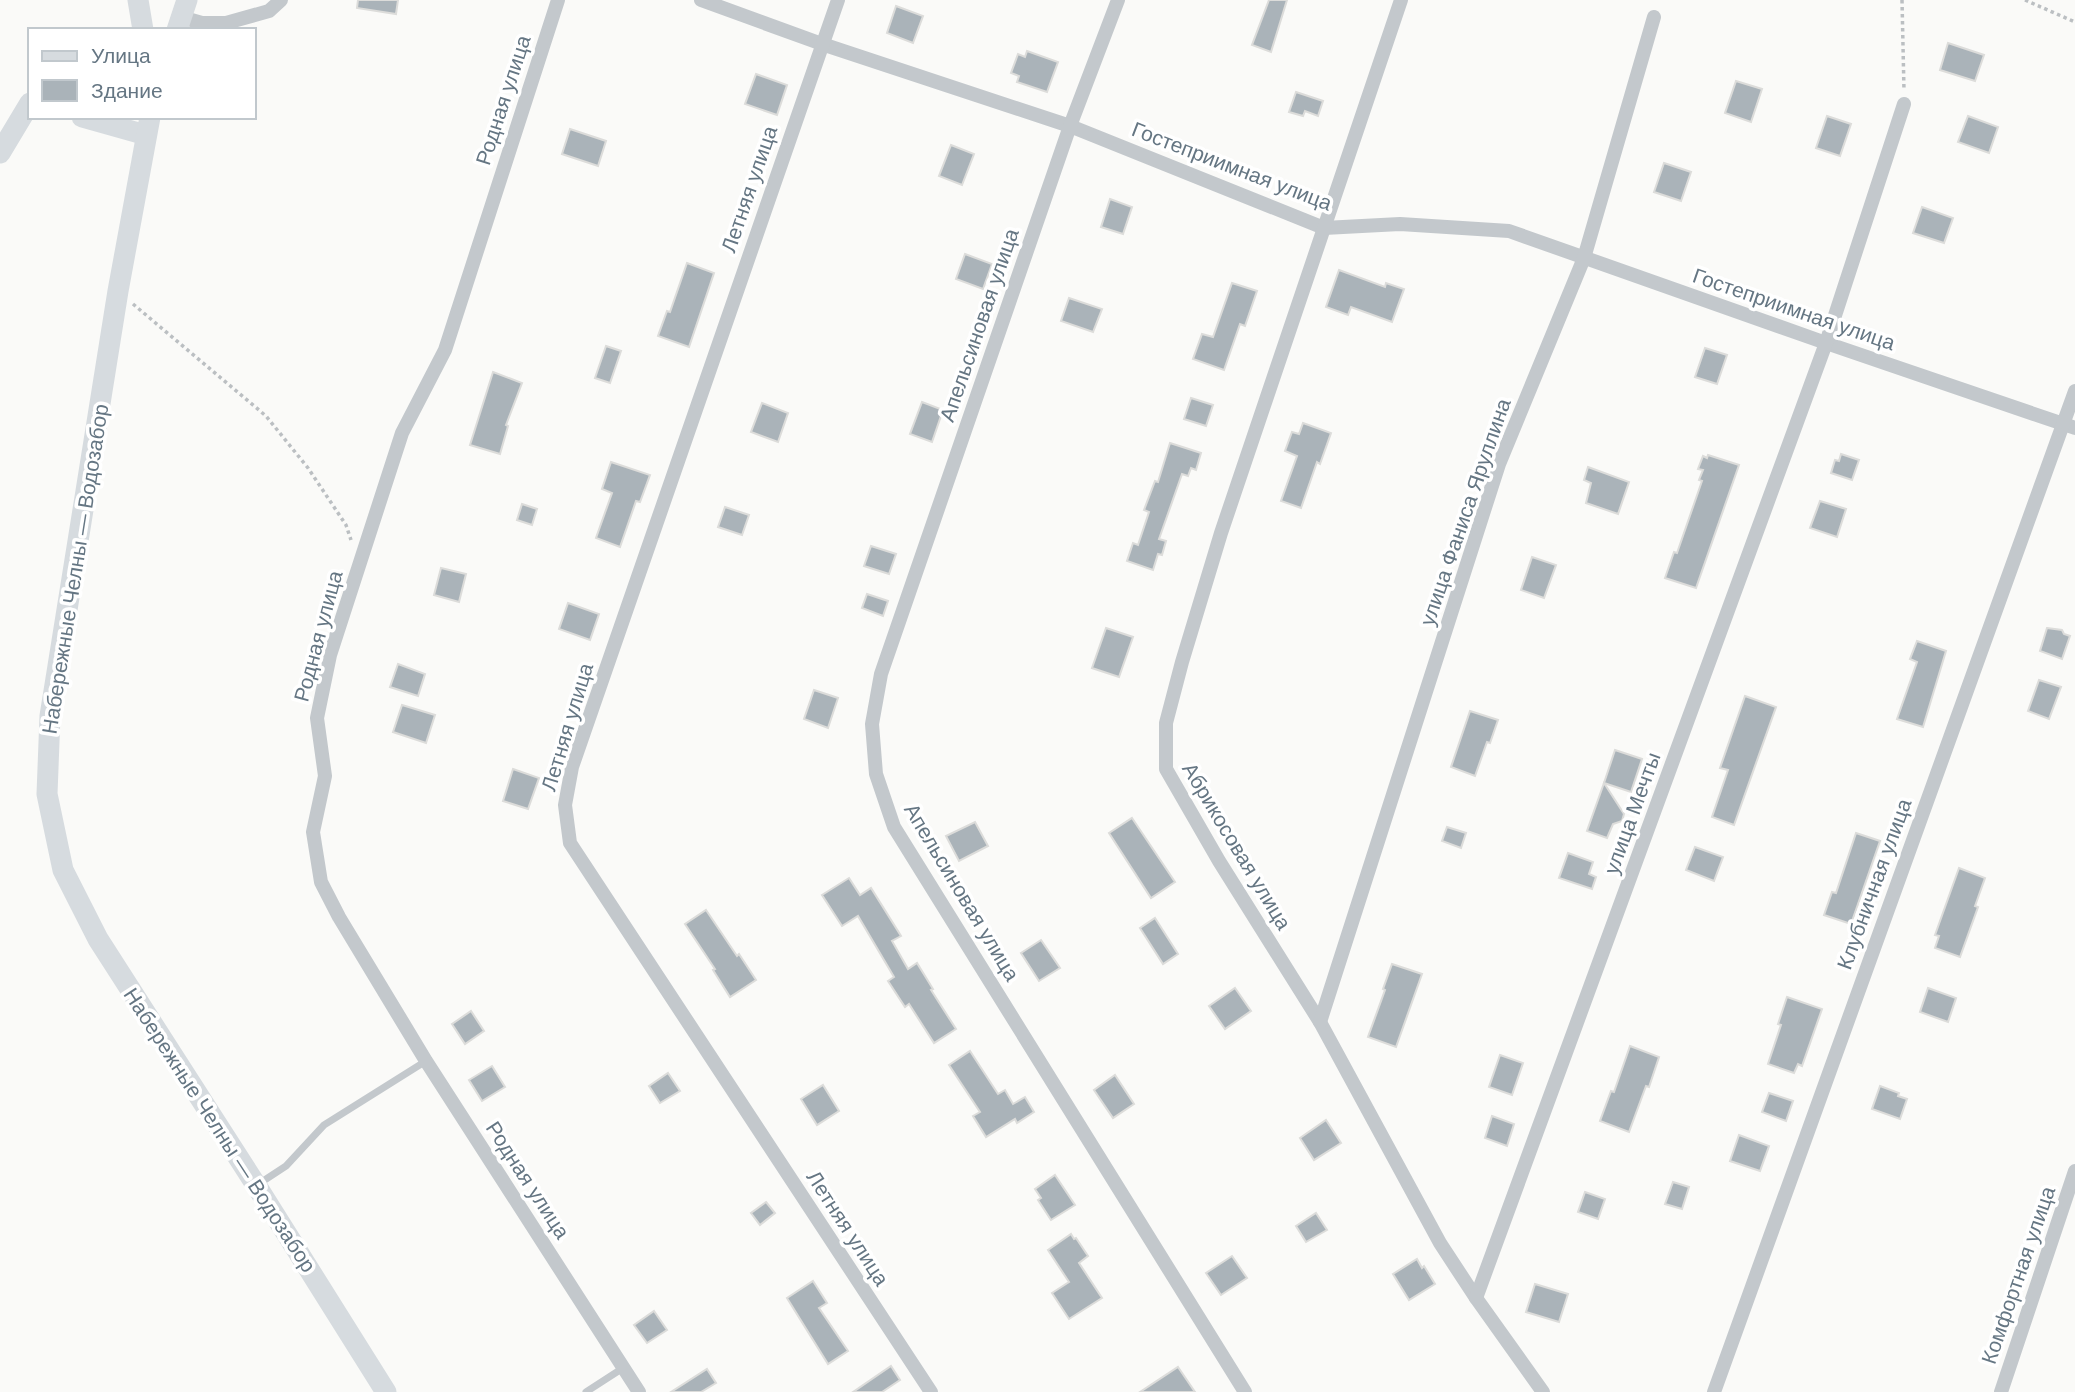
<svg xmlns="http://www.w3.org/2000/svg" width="2075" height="1392" viewBox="0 0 2075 1392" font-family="Arial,sans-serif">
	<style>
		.building { fill: #aab3b9; stroke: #dcdcda; stroke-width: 2 }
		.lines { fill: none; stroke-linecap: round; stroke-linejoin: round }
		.path { stroke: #bbbfc2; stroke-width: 3.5; stroke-dasharray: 3.5 3.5; stroke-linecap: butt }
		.lane { stroke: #c3c8cc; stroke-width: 7 }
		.street { stroke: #c3c8cc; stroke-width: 14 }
		.secondary { stroke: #d6dbdf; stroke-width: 21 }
		.labels { text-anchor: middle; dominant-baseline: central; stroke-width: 7; stroke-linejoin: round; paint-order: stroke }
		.street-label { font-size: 21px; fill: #657683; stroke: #fff }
	</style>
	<rect width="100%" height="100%" fill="#fafaf8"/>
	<g class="building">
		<path d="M358 0H398L396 14 357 8Z"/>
		<path d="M1269 0H1287L1271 52 1252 45Z"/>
		<path d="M896 6 923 16 913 43 887 33Z"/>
		<path d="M1948 43 1984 55 1975 81 1940 70Z"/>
		<path d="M1027 51 1058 62 1047 92 1017 82 1019 76 1011 73 1018 54 1025 57Z"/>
		<path d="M756 74 787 85 777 115 745 104Z"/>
		<path d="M1736 81 1762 89 1751 122 1725 113Z"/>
		<path d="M1296 92 1323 101 1318 116 1305 111 1303 116 1289 112Z"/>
		<path d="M1827 116 1851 124 1840 156 1816 148Z"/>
		<path d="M1968 116 1998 127 1989 153 1958 142Z"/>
		<path d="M570 129 606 141 598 166 562 154Z"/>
		<path d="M951 145 974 154 962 185 939 176Z"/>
		<path d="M1664 163 1691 172 1681 201 1654 192Z"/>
		<path d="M1110 199 1132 207 1123 234 1101 227Z"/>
		<path d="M1922 207 1953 218 1944 243 1913 233Z"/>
		<path d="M965 254 992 264 983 289 956 279Z"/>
		<path d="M687 263 714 273 689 347 658 336 667 311 670 312Z"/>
		<path d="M1339 270 1385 287 1386 283 1404 289 1392 322 1351 307 1348 315 1326 307Z"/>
		<path d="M1232 283 1257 291 1245 326 1240 324 1224 370 1193 359 1202 334 1213 337Z"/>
		<path d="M1069 298 1102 309 1093 332 1061 321Z"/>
		<path d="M606 346 621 351 610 383 595 378Z"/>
		<path d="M1705 348 1727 355 1717 384 1695 377Z"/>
		<path d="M493 372 522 383 506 425 508 426 500 454 470 445Z"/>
		<path d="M1191 398 1213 405 1206 426 1184 419Z"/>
		<path d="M922 402 943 410 932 442 910 434Z"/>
		<path d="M762 403 788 413 778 442 751 432Z"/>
		<path d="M1303 423 1331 433 1320 464 1317 462 1301 508 1281 501 1297 456 1285 451 1292 432 1299 434Z"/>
		<path d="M1170 443 1201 453 1196 470 1191 468 1188 476 1182 474 1159 539 1166 541 1162 555 1158 554 1153 570 1127 561 1133 543 1138 545 1149 512 1144 510 1155 481 1158 482Z"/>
		<path d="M1841 454 1859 460 1852 480 1831 473 1835 460 1839 461Z"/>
		<path d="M1708 455 1739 465 1696 588 1665 578 1674 552 1677 553 1702 481 1699 480 1703 470 1698 469 1703 456 1707 458Z"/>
		<path d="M611 462 650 475 640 502 636 501 620 547 596 538 612 493 602 489Z"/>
		<path d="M1588 467 1629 482 1618 514 1586 503 1591 483 1584 480Z"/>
		<path d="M1820 501 1846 509 1837 537 1810 528Z"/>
		<path d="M522 504 537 509 532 525 517 520Z"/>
		<path d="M725 507 749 515 742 535 718 527Z"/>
		<path d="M871 546 896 554 889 574 864 566Z"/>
		<path d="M1532 557 1556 565 1544 598 1521 590Z"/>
		<path d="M441 568 466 574 459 602 434 595Z"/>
		<path d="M867 594 888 601 883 616 862 608Z"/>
		<path d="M568 603 599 614 590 640 559 629Z"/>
		<path d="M1106 628 1133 637 1119 677 1092 668Z"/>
		<path d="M2047 628 2062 630 2064 634 2070 636 2062 659 2040 651Z"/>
		<path d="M1917 641 1946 651 1923 727 1897 719 1917 662 1910 659Z"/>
		<path d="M398 664 425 674 418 696 390 687Z"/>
		<path d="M2039 680 2061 687 2049 719 2028 711Z"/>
		<path d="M814 690 838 698 828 728 804 719Z"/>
		<path d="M1745 696 1776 707 1734 825 1712 817 1728 770 1720 768Z"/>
		<path d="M402 705 435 715 426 743 393 732Z"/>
		<path d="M1470 711 1498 720 1490 743 1487 742 1475 776 1451 767Z"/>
		<path d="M1615 750 1642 759 1631 792 1604 783Z"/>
		<path d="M513 769 539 778 528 809 503 801Z"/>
		<path d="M1604 783 1624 814 1622 821 1613 824 1607 838 1587 831Z"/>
		<path d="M1132 818 1175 882 1151 898 1109 833Z"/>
		<path d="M975 822 988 846 959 861 946 836Z"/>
		<path d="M1447 827 1466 833 1461 848 1442 841Z"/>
		<path d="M1856 833 1880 841 1851 924 1824 915 1832 892 1836 893Z"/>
		<path d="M1695 847 1723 857 1714 881 1686 870Z"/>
		<path d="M1568 853 1593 862 1589 874 1596 877 1592 889 1559 878Z"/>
		<path d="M1959 868 1985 878 1975 906 1978 907 1960 957 1935 948 1939 936 1935 935Z"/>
		<path d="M849 878 860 895 871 888 901 936 892 941 908 969 917 963 933 989 931 990 956 1029 934 1043 909 1004 905 1007 888 981 894 977 858 916 842 926 822 895Z"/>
		<path d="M706 910 737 956 739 954 756 980 730 997 713 970 715 969 685 924Z"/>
		<path d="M1155 918 1178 954 1163 964 1140 928Z"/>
		<path d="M1041 940 1060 968 1039 981 1021 953Z"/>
		<path d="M1392 964 1422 974 1396 1047 1368 1037 1385 990 1383 989Z"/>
		<path d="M1235 988 1251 1011 1225 1029 1209 1006Z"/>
		<path d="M1928 988 1956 998 1948 1022 1920 1012Z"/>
		<path d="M1787 997 1822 1009 1802 1066 1798 1064 1794 1073 1768 1064 1781 1025 1778 1024Z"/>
		<path d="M471 1011 484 1031 465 1044 452 1024Z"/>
		<path d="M1630 1046 1659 1057 1649 1087 1646 1086 1629 1132 1600 1121 1611 1091 1614 1092Z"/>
		<path d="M970 1051 998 1094 1005 1090 1013 1104 1025 1097 1034 1112 1017 1123 1015 1119 986 1137 973 1116 980 1112 949 1065Z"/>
		<path d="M1500 1055 1523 1063 1512 1095 1489 1087Z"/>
		<path d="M492 1066 505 1087 482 1101 469 1080Z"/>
		<path d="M668 1073 680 1091 660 1103 649 1086Z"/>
		<path d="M1115 1075 1134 1104 1113 1118 1094 1090Z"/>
		<path d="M823 1085 839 1111 817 1125 801 1099Z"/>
		<path d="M1880 1086 1899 1093 1898 1096 1907 1099 1900 1119 1872 1109Z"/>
		<path d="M1769 1093 1793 1101 1786 1121 1762 1112Z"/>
		<path d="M1492 1116 1514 1124 1507 1146 1485 1138Z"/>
		<path d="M1326 1120 1341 1143 1314 1160 1300 1138Z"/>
		<path d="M1739 1135 1769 1146 1760 1171 1730 1161Z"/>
		<path d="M1055 1175 1075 1205 1051 1220 1038 1200 1041 1198 1035 1189Z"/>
		<path d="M1673 1182 1689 1187 1682 1209 1665 1204Z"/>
		<path d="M1585 1192 1605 1199 1598 1219 1578 1212Z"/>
		<path d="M766 1202 775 1213 760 1225 751 1213Z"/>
		<path d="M1316 1213 1327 1230 1306 1242 1296 1226Z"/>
		<path d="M1071 1234 1074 1239 1076 1238 1088 1256 1079 1263 1102 1298 1069 1319 1052 1293 1069 1282 1048 1250Z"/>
		<path d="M1232 1256 1247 1278 1221 1295 1206 1273Z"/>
		<path d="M1417 1259 1422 1268 1424 1266 1435 1284 1409 1300 1393 1274Z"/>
		<path d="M813 1281 827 1303 819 1308 848 1351 828 1364 787 1298Z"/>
		<path d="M1535 1284 1568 1294 1559 1322 1526 1312Z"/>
		<path d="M654 1311 667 1330 647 1343 634 1325Z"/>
		<path d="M891 1366 900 1380 882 1392H853Z"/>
		<path d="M1178 1367 1195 1392H1140Z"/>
		<path d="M707 1369 716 1383 701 1392H671Z"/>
	</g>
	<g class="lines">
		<g class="path">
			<path d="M1902 0 1904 91"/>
			<path d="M2025 0 2075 22"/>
			<path d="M133 304 266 416 308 468 346 525 351 540"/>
		</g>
		<g class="lane">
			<path d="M257 1185 286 1166 324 1125 426 1061"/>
			<path d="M586 1392 623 1368"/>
		</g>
		<g class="street">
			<path d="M558 0 445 350 402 433 330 655 317 718 325 776 313 832 321 882 339 917 426 1061 639 1392"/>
			<path d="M701 0 822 44 1070 126 1324 228 1400 224 1509 231 1826 343 2075 428"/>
			<path d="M838 0 572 767 565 805 570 843 931 1392"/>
			<path d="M1118 0 1070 126 881 674 872 724 876 774 894 827 1245 1392"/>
			<path d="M1401 0 1221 533 1182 662 1166 723V769L1219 861 1320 1022 1440 1243 1476 1298 1543 1392"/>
			<path d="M181 17 202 23H226L269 11 281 0"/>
			<path d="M1320 1022 1499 464 1584 258 1654 17"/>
			<path d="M1476 1298 1826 343 1904 104"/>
			<path d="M1714 1392 2075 391"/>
			<path d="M2001 1392 2075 1171"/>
		</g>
		<g class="secondary">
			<path d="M138 0 143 30"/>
			<path d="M177 30 187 0"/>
			<path d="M82 117 146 135"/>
			<path d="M150 117 118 291 50 716 47 794 63 870 98 939 256 1185 386 1392"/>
			<path d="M0 153 30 103"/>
		</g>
	</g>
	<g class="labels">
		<g class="street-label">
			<text transform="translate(503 100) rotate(-72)">Родная улица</text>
			<text transform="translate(1232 166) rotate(21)">Гостеприимная улица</text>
			<text transform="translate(749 189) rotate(-71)">Летняя улица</text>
			<text transform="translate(1794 309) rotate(19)">Гостеприимная улица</text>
			<text transform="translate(979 325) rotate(-71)">Апельсиновая улица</text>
			<text transform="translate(1465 512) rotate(-71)">улица Фаниса Яруллина</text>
			<text transform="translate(75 569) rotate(-81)">Набережные Челны — Водозабор</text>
			<text transform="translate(318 636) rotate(-75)">Родная улица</text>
			<text transform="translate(567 727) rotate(-73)">Летняя улица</text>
			<text transform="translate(1632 813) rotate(-70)">улица Мечты</text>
			<text transform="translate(1237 846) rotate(59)">Абрикосовая улица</text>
			<text transform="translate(1874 884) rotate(-70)">Клубничная улица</text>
			<text transform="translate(962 892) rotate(59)">Апельсиновая улица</text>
			<text transform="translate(220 1130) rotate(57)">Набережные Челны — Водозабор</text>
			<text transform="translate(528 1180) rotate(57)">Родная улица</text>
			<text transform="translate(848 1228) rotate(57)">Летняя улица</text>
			<text transform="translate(2018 1275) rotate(-71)">Комфортная улица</text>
		</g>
	</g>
	<rect x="28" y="28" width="228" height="91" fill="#ffffff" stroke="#c1c8cd" stroke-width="2"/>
	<rect x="42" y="51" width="35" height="10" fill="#d6dbdf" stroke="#c1c8cd" stroke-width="2"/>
	<text x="91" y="63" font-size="21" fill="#657683">Улица</text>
	<rect x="42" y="80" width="35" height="21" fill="#aab3b9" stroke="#c1c8cd" stroke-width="2"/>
	<text x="91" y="98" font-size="21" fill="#657683">Здание</text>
</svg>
